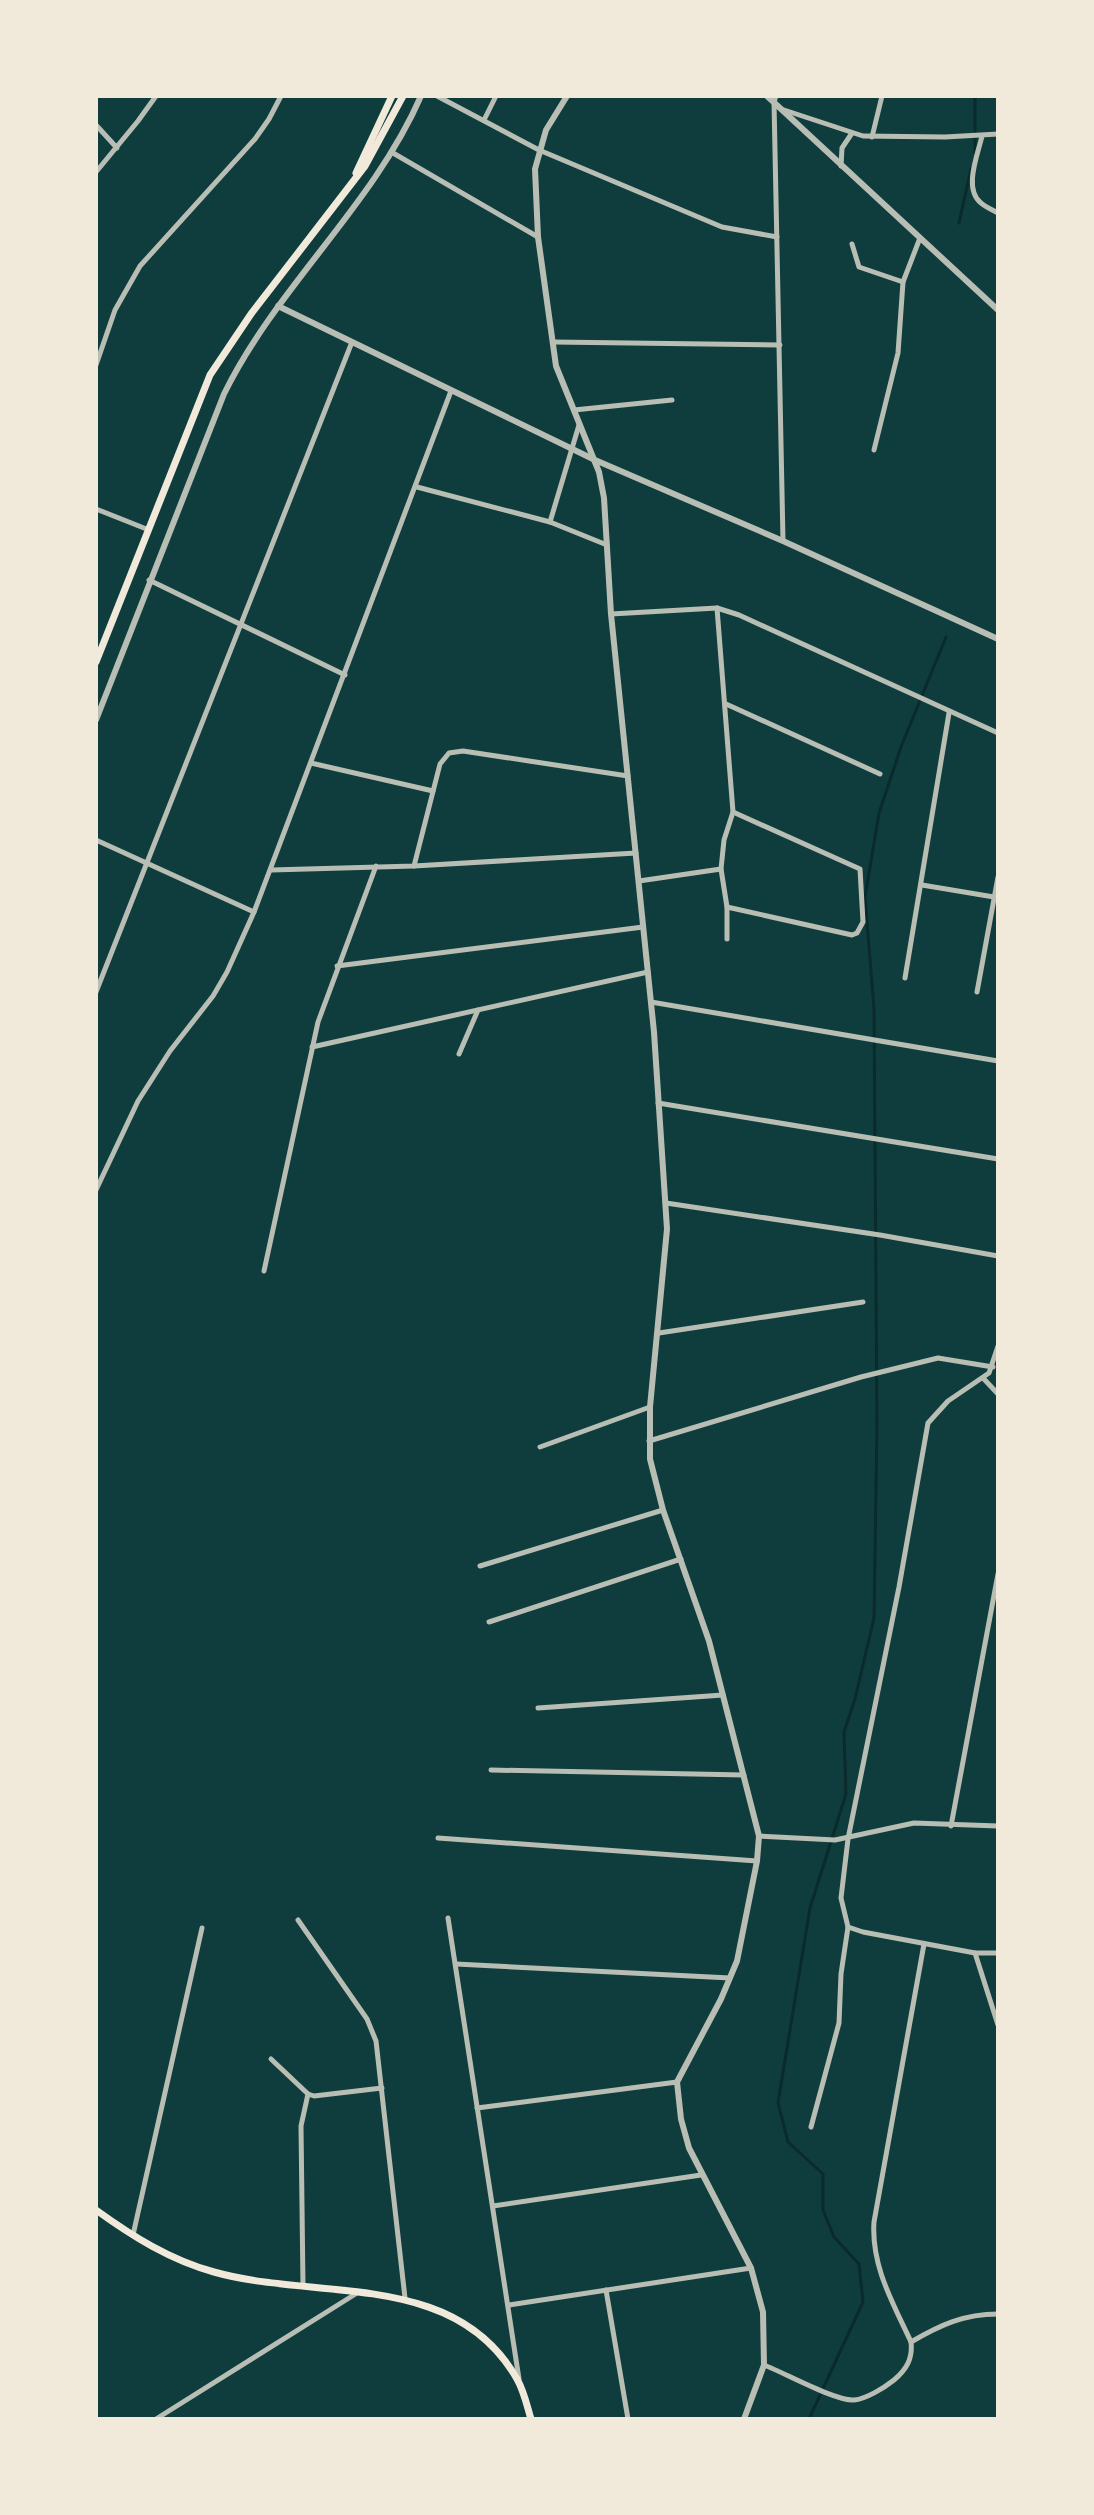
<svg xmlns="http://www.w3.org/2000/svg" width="1094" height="2515" viewBox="0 0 1094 2515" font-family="'IBM Plex Sans',sans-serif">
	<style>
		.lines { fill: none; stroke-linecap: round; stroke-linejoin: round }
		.stream { stroke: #0a2a2b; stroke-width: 3 }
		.minor { stroke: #b8beb3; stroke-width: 5 }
		.tertiary { stroke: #b8beb3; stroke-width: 6 }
		.secondary { stroke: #f1e9da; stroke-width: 7 }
	</style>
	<rect width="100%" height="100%" fill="#0f3d3e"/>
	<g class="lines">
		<g class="stream">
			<path d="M975 153V96"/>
			<path d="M959 223 971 169"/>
			<path d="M809 2419 863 2302 859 2264 834 2237 823 2210V2174L788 2142 778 2103 810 1908 846 1794 844 1732 855 1699 874 1618 877 1425 874 1009 865 897 879 813 901 747 946 637"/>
		</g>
		<g class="minor">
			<path d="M437 96 539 150 722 227 777 237"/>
			<path d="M776 96 774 102 783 541"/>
			<path d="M784 110 863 136 945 137 998 134"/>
			<path d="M484 120 496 96"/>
			<path d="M96 125 117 148"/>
			<path d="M982 136C978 154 963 189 981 203 985 207 993 210 998 213"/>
			<path d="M872 137 882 96"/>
			<path d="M393 153 538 237"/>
			<path d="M841 166 842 148 852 133"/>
			<path d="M96 172 138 121 156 96"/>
			<path d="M852 244 859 267 903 282"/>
			<path d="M553 342 780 345"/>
			<path d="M96 365 115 310 140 266 255 139 269 119 281 96"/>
			<path d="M574 410 672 400"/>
			<path d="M874 450 898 353 903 282 920 238"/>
			<path d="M417 487 550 522 607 545"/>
			<path d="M96 509 149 530"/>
			<path d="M550 522 579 425"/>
			<path d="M149 580 345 675"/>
			<path d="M717 608 733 812 724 840 721 869 727 907V939"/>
			<path d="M611 614 717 608 739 615 998 733"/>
			<path d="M726 704 880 774"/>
			<path d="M311 763 433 791"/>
			<path d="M96 840 254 912"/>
			<path d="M414 866 440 764 449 753 463 751 628 776"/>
			<path d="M271 870 414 866 636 853"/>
			<path d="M639 881 721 869"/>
			<path d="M922 885 994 897"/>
			<path d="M727 907 852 935 857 933 863 922 860 869 733 812"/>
			<path d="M337 966 643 927"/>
			<path d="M905 978 949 713"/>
			<path d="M96 992 352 342"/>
			<path d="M977 992 998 877"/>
			<path d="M651 1002 998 1061"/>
			<path d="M312 1047 648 972"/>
			<path d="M459 1054 478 1010"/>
			<path d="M658 1103 998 1159"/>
			<path d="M96 1190 138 1101 170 1051 213 996 227 972 254 912 451 391"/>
			<path d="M666 1203 880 1235 998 1256"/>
			<path d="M264 1271 318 1022 376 866"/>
			<path d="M659 1333 863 1302"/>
			<path d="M983 1378 998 1394"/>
			<path d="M649 1441 861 1377 938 1358 993 1367"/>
			<path d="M540 1447 650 1407"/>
			<path d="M480 1566 663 1510"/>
			<path d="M489 1622 681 1559"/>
			<path d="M538 1708 723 1695"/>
			<path d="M491 1770 744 1775"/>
			<path d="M951 1826 998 1574"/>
			<path d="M759 1836 835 1840 914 1823 998 1826"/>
			<path d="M438 1838 757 1861"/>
			<path d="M448 1918 519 2379"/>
			<path d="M298 1920 367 2019 376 2041 405 2298"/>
			<path d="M848 1927 863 1932 975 1953H998"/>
			<path d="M975 1953 998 2025"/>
			<path d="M456 1964 730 1978"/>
			<path d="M271 2059 308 2094 314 2096 382 2088"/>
			<path d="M477 2108 677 2082"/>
			<path d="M811 2127 839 2023 841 1974 848 1927 841 1898 848 1839 899 1587 928 1423 948 1401 989 1373 998 1346"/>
			<path d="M493 2206 701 2175"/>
			<path d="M133 2235 202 1928"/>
			<path d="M303 2286 301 2126 308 2094"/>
			<path d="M606 2290 628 2419"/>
			<path d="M509 2305 751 2268"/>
			<path d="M911 2342C893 2303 871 2266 874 2222L924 1944"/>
			<path d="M764 2365C785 2373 835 2401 854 2400 866 2399 884 2388 894 2380 906 2370 913 2359 911 2342 940 2325 964 2314 998 2314"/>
			<path d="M156 2419 357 2293"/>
		</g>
		<g class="tertiary">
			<path d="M567 96 546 130 535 169 538 237 556 366 599 472 604 498 611 614 654 1032 667 1229 650 1407V1459L663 1510 709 1641 759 1836 757 1861 737 1961 721 1999 677 2082 681 2119 689 2148 751 2268 763 2312 764 2365 744 2419"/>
			<path d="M767 96 998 310"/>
			<path d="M278 306 595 460 783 541 998 639"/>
			<path d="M96 720 224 394C277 286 373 206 421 96"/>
		</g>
		<g class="secondary">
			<path d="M356 173 392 96"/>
			<path d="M96 662 210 375 251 314 365 166 403 96"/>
			<path d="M96 2210C132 2236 170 2260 214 2272 316 2301 455 2269 517 2379 524 2391 527 2406 531 2419"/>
		</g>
	</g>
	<rect width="1094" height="2515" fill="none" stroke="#f1e9da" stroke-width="196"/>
</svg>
